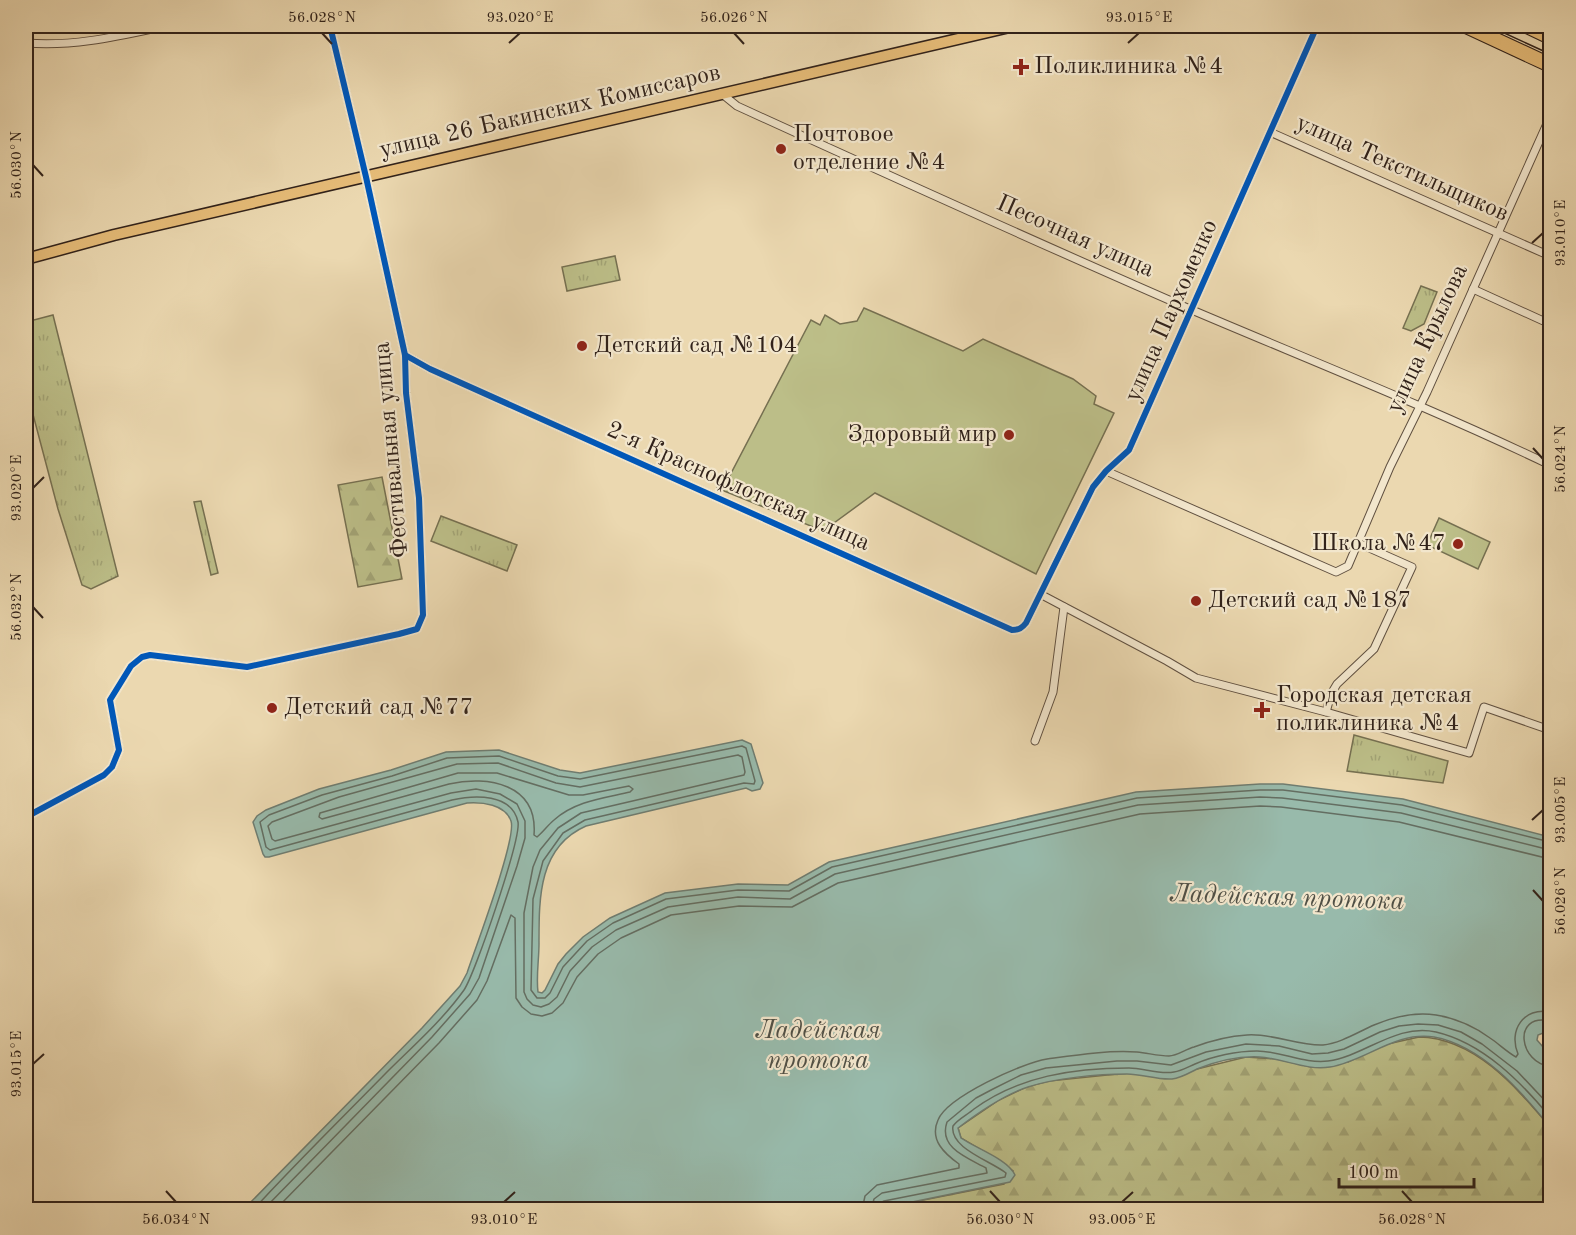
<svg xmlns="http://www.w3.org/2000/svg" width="1576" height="1235" viewBox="0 0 1576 1235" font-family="'Old Standard TT',serif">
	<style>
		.grass { fill: url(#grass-tufts); stroke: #767051; stroke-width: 1.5 }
		.forest { fill: url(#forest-firs); stroke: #767051; stroke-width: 1.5 }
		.pitch { fill: #bcbe88; stroke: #767051; stroke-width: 1.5 }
		.water { fill: #98baab; stroke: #6f7d71; stroke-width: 1.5 }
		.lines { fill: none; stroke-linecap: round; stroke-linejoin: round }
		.shore { stroke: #646e62; stroke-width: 1.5 }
		.street-casing { stroke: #605040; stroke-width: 9 }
		.primary-casing { stroke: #31221a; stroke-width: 13 }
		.highway-casing { stroke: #31221a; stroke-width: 16 }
		.street { stroke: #f2e6cc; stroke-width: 7 }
		.primary { stroke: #e6bc78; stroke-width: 10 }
		.highway { stroke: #e6bc78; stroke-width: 14 }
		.tram { stroke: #31221a; stroke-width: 1.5 }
		.cycleway-casing { stroke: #f2e6cc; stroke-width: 10 }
		.cycleway { stroke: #0057b8; stroke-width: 6 }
		.ticks { fill: none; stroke: #31221a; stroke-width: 2 }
		.poi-dot { fill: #8f2418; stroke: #f2e6cc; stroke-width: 2 }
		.labels { text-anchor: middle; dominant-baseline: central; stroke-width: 4.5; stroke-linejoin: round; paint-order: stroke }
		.poi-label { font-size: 24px; fill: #31221a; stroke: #f2e6cc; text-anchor: start }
		.street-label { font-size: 24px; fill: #31221a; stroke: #f2e6cc }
		.water-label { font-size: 26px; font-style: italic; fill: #505046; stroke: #f2e6cc }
		.neatline { fill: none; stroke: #31221a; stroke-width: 2 }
		.ticks-label { font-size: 15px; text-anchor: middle; fill: #31221a }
	</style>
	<defs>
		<pattern id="grass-tufts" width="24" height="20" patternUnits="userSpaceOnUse" patternTransform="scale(1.5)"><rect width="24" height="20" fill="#bcbe88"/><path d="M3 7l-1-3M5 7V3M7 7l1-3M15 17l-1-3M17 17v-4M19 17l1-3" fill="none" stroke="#a2a375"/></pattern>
		<pattern id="forest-firs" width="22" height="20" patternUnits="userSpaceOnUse" patternTransform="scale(1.5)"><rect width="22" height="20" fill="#bcbe88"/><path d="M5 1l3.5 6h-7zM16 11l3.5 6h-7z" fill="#a2a375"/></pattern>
	</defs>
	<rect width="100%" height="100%" fill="#ebd8b0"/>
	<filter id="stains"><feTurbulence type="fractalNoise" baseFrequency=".00333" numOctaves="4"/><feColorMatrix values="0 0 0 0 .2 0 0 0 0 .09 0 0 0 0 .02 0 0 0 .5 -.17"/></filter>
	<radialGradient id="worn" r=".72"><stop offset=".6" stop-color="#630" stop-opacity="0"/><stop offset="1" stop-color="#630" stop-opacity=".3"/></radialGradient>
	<g class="grass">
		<path d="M615 256 620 280 567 291 562 267Z"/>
		<path d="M1421 286 1437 292 1424 324 1411 331 1403 328Z"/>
		<path d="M53 315 118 576 91 589 82 585 58 509 26 388V322Z"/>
		<path d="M201 501 218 573 211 575 194 502Z"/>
		<path d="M441 516 517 545 507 571 431 541Z"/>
		<path d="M1354 735 1448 761 1443 783 1347 771Z"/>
	</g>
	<g class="forest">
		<path d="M382 477 402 579 358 587 338 485Z"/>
		<path d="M1419 1037C1475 1038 1516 1087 1550 1127V1209L873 1210 1004 1184 1013 1171 1000 1161 961 1138 958 1128 999 1100 1026 1087 1049 1081 1117 1074 1197 1069 1246 1057 1277 1059 1311 1067 1348 1062 1383 1045Z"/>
	</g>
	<g class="pitch">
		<path d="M864 308 963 351 983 339 1073 379 1096 396 1094 404 1114 413 1036 574 875 493 823 531 717 488 722 477 728 479 811 320 820 325 825 315 840 324 857 321Z"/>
		<path d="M1439 518 1490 542 1478 569 1427 545Z"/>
	</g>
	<path class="water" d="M742 740 751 744 763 783 760 789 752 791 746 788 586 826C538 847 539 899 539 944 539 960 536 976 538 992L542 993 545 990 558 964 566 954 583 937 610 918 665 893 738 884 788 885 829 862 1136 792 1260 784H1283L1403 799 1550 837V1035L1543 1033 1538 1035 1537 1040 1550 1055V1127C1521 1091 1482 1046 1434 1037 1395 1031 1366 1061 1330 1067 1306 1071 1283 1058 1259 1057 1239 1056 1215 1062 1197 1069 1189 1073 1181 1078 1172 1079 1157 1080 1142 1074 1127 1074 1099 1074 1055 1078 1028 1087 1003 1095 979 1112 958 1128L961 1138C975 1148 1008 1159 1015 1175L1010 1182 873 1210 244 1209 422 1028 460 986 467 973C475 949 517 838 511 821 505 804 482 802 467 803L269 857H265L263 854 253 822 257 816 266 810 319 789 391 770 446 752 499 750 560 770 580 773Z"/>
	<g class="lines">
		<g class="shore">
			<path d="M458 773H497L569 795H583L629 786 633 789 630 792C604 798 575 801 554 820 548 825 543 832 537 837L534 835C538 784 488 775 449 784L322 819 319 817 320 813Z"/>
			<path d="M1550 1021C1511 1013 1520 1064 1550 1066"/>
			<path d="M253 1210C296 1163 342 1118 386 1073 412 1047 442 1021 464 990 475 974 521 839 518 822 512 793 474 795 452 800L270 850 266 847 260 822 269 815 322 795 392 776 447 758 499 756 558 776 580 779 742 746 746 748 755 781 754 784 744 783 585 820 563 833 543 861 533 899 531 990 537 998H545L550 993 563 967 587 941 613 923 666 899 738 890 789 891 832 867 1137 798 1260 790H1283L1402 805 1550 842"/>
			<path d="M263 1210 432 1037 470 994 479 978 517 866 525 838V821L517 804 500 794 476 789 451 793 275 841 272 839 268 826 272 822 339 797 457 764 498 763 556 783 580 787 738 755 742 757 745 772 744 775 581 813 558 828 540 850 533 867 524 913V992L527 999 533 1005 541 1007 549 1004 557 997 570 971 592 947 616 930 668 907 738 897 790 899 835 874 1138 805 1260 797 1282 798 1401 813 1550 850"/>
			<path d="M275 1210 439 1043 477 1000 487 981 511 915 515 918 516 998 522 1007 531 1014 542 1016 552 1013 563 1003 577 977 598 954 621 938 671 915 739 906 792 907 838 883 1140 814 1260 806 1281 807 1399 822 1550 859"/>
			<path d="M862 1210 865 1196 877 1185 959 1168V1164C945 1154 929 1140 938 1120 947 1097 1022 1063 1047 1059 1076 1055 1108 1050 1137 1052 1148 1053 1158 1056 1169 1056 1177 1056 1186 1049 1194 1047 1210 1041 1230 1036 1247 1035 1273 1033 1298 1046 1323 1045 1341 1043 1358 1032 1374 1025 1393 1017 1416 1012 1436 1015 1455 1018 1475 1027 1490 1038 1499 1044 1507 1052 1516 1057L1518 1054C1508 1030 1524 1007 1550 1012"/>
			<path d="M871 1210 874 1199 882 1193 987 1173 986 1168C968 1158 938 1148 947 1122L976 1098 993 1089 1021 1075 1046 1068 1117 1061H1137L1171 1065 1206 1052 1246 1044 1279 1046 1312 1054 1328 1053 1344 1049 1380 1032 1399 1026 1418 1024 1438 1025 1461 1032 1482 1044 1517 1071 1550 1106"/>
			<path d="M878 1210 879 1204 884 1201 1005 1177 1006 1173C991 1161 949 1148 953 1126 958 1119 967 1115 974 1109 1019 1076 1074 1068 1129 1068 1143 1068 1160 1075 1174 1072 1181 1071 1188 1067 1195 1064 1213 1056 1237 1051 1257 1051 1281 1051 1304 1064 1328 1061 1365 1056 1396 1023 1436 1032 1483 1043 1521 1082 1550 1117"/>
		</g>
		<defs>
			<g id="street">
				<path d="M26 43C74 47 119 36 166 26"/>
				<path d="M721 93 737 106C888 175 1040 244 1192 310 1312 361 1433 409 1550 465"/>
				<path d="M1270 132 1550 256"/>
				<path d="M1473 289 1550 324"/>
				<path d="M405 355 430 369 1012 630C1019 630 1022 628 1026 623L1093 487 1106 471 1129 450 1317 26"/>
				<path d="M1106 471 1336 572 1348 566 1390 467 1427 392 1550 117"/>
				<path d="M1040 594 1167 661 1196 678 1326 712 1469 753 1484 707 1550 730"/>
				<path d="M1326 712 1331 694 1337 684 1374 649 1412 567 1358 543"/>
				<path d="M1035 741 1053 692 1064 607"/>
				<path d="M26 817 104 775 112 767 119 750 110 700 131 666 142 657 150 655 247 667 399 634 417 629 423 615 419 498 406 393 405 355 366 177 330 26"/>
			</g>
			<path id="primary" d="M26 259 114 235 1014 26"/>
			<g id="highway">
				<path d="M1466 26 1550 65"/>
				<path d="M1527 26 1550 37"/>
			</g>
		</defs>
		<use href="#street" class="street-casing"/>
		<use href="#primary" class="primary-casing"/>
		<use href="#highway" class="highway-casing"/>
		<use href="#street" class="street"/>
		<use href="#primary" class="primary"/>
		<use href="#highway" class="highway"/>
		<path class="tram" d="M1489 26 1550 54"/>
		<defs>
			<g id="cycleway">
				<path d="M405 355 430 369 1012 630C1019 630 1022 628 1026 623L1093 487 1106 471 1129 450 1317 26"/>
				<path d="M26 817 104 775 112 767 119 750 110 700 131 666 142 657 150 655 247 667 399 634 417 629 423 615 419 498 406 393 405 355 366 177 330 26"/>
			</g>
		</defs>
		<use href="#cycleway" class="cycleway-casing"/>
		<use href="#cycleway" class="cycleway"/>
	</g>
	<path class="ticks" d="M322 33 332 44M734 33 744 44M509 43 520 33M1128 43 1139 33M33 165 43 176M1532 243 1543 233M1533 448 1543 459M33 488 44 477M33 607 43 618M1532 820 1543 810M1533 890 1543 901M33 1064 44 1054M166 1191 176 1202M990 1191 1000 1202M1402 1191 1412 1202M504 1202 515 1192M1122 1202 1133 1192"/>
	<g class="poi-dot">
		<path d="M1018 58h6v6h6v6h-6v6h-6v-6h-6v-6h6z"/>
		<circle cx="781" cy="149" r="6"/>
		<circle cx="582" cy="346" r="6"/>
		<circle cx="1009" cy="435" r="6"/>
		<circle cx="1458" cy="544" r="6"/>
		<circle cx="1196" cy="601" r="6"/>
		<circle cx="272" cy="708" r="6"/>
		<path d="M1259 701h6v6h6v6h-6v6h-6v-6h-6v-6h6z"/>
	</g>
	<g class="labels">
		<g class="poi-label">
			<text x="1034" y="67">Поликлиника №4</text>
			<text x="793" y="135">Почтовое<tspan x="793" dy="28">отделение №4</tspan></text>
			<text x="594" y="346">Детский сад №104</text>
			<text x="997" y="435" text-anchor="end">Здоровый мир</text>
			<text x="1446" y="544" text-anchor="end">Школа №47</text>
			<text x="1208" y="601">Детский сад №187</text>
			<text x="1276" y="696">Городская детская<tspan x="1276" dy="28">поликлиника №4</tspan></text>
			<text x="284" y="708">Детский сад №77</text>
		</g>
		<g class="street-label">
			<text transform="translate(550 112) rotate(-13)">улица 26 Бакинских Комиссаров</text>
			<text transform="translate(1402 169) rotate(24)">улица Текстильщиков</text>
			<text transform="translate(1075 237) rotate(24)">Песочная улица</text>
			<text transform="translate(1172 311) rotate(-66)">улица Пархоменко</text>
			<text transform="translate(1428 339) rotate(-65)">улица Крылова</text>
			<text transform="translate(392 450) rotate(-95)">Фестивальная улица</text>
			<text transform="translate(738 487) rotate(24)">2-я Краснофлотская улица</text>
		</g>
		<g class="water-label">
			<text transform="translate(1287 898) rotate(2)">Ладейская протока</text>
			<text x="818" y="1031">Ладейская<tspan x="818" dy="30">протока</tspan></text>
		</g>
	</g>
	<rect width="1576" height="1235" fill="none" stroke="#ebd8b0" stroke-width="66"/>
	<path d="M1339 1178v9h135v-9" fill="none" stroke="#31221a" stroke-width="3"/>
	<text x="1348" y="1178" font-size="18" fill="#31221a" stroke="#f2e6cc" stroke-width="4.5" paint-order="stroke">100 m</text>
	<rect x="33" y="33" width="1510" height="1169" class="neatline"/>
	<g class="ticks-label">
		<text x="322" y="22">56.028°N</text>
		<text x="520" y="22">93.020°E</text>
		<text x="734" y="22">56.026°N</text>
		<text x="1139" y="22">93.015°E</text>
		<text transform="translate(16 165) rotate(-90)" y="5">56.030°N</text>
		<text transform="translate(1560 233) rotate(-90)" y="5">93.010°E</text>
		<text transform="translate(1560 459) rotate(-90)" y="5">56.024°N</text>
		<text transform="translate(16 488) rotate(-90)" y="5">93.020°E</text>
		<text transform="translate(16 607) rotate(-90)" y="5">56.032°N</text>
		<text transform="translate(1560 810) rotate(-90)" y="5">93.005°E</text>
		<text transform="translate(1560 901) rotate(-90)" y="5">56.026°N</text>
		<text transform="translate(16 1064) rotate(-90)" y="5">93.015°E</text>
		<text x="176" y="1224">56.034°N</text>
		<text x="504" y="1224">93.010°E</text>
		<text x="1000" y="1224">56.030°N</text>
		<text x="1122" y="1224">93.005°E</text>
		<text x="1412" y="1224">56.028°N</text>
	</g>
	<rect width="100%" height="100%" filter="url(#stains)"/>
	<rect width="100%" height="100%" fill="url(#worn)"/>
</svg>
